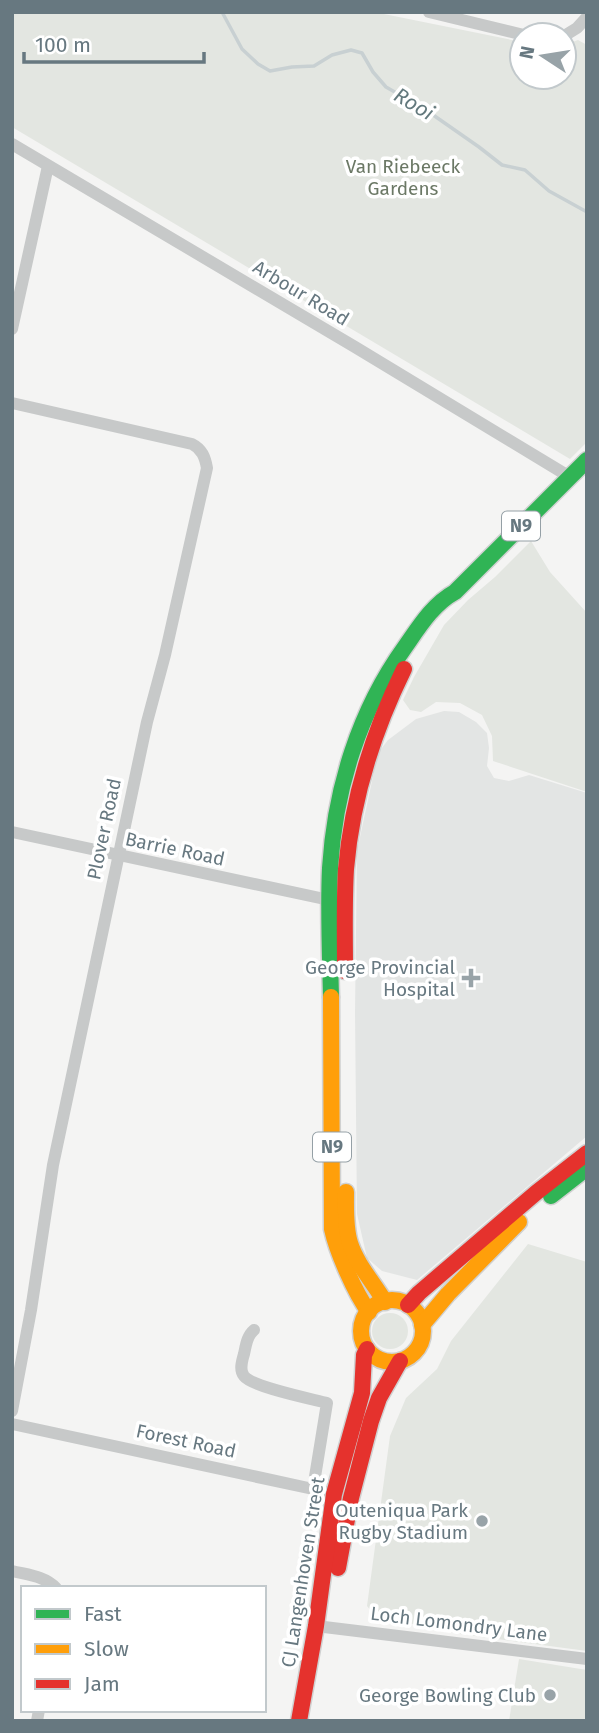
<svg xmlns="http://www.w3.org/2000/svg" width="599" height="1733" viewBox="0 0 599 1733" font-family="'Fira Sans',sans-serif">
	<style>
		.built { fill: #e3e5e4 }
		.green { fill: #e3e6e1 }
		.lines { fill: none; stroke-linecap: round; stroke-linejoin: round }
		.stream { stroke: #c8d0d2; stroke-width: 3.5 }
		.fast-casing { stroke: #d0d1d1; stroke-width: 19 }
		.slow-casing { stroke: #d0d1d1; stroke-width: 19 }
		.jam-casing { stroke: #d0d1d1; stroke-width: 19 }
		.street { stroke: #c7c9c9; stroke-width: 12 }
		.fast { stroke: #30b455; stroke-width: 16 }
		.slow { stroke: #ff9f0a; stroke-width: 16 }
		.jam { stroke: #e5322d; stroke-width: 16 }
		.poi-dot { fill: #98a3a8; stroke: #fff; stroke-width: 2.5 }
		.labels { text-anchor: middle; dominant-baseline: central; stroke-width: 7; stroke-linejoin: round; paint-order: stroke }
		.shield { fill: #fff; stroke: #95a0a6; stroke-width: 2 }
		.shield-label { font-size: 18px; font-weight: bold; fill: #677880 }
		.park-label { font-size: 19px; fill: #6b7865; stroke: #fff }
		.street-label { font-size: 19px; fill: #677880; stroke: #fff }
		.poi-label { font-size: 19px; fill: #677880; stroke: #fff; text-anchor: end }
		.water-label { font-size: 21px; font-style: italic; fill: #63797d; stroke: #fff }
	</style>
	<rect width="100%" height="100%" fill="#f4f4f3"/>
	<path class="built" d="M444 711 459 712 476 722 487 733 489 748 487 766 494 778 509 781 529 775 587 793V1136L417 1280 382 1271 367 1258 357 1214 355 1012 357 851 378 753 388 740 416 719Z"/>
	<g class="green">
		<path d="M12 12H374L522 42V77H564V45L578 40 587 45V442L570 459 12 127Z"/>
		<path d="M531 541 550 572 587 613V792L493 761 492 736 482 715 460 703 436 702 421 712 410 710 403 700 414 677 444 625 468 600 495 577Z"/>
		<path d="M528 1244 587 1262V1651L460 1634 375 1616 367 1606 390 1436 406 1398 437 1369 451 1341Z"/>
		<circle cx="390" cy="1331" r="18"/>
		<path d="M519 1659 587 1670V1721H509Z"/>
	</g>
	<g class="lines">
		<path class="stream" d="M222 12 242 49 258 64 270 71 292 67 314 66 332 55 351 50 362 53 373 72 386 87 426 110 479 147 502 165 525 170 549 191 587 212"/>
		<defs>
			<g id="fast">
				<path d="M331 997C330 954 328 910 330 868 335 789 359 711 405 647 419 627 433 604 455 592L587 460"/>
				<path d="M551 1196 587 1168"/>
			</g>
			<g id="slow">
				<path d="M331 997 332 1229C337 1252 355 1293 369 1312"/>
				<path d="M346 1192C346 1209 345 1227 350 1243 357 1265 374 1283 385 1302"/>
				<circle cx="392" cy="1331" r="31"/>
				<path d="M422 1325 448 1294 519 1222"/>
			</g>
			<g id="jam">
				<path d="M345 971C345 937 344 903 346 869 352 799 373 732 404 669"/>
				<path d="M408 1305 419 1293 537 1192 587 1153"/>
				<path d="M338 1568 351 1498 371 1421 379 1398 400 1361"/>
				<path d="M299 1721 316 1626 334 1494 362 1393 364 1355 367 1349"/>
			</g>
		</defs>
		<use href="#fast" class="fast-casing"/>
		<use href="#slow" class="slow-casing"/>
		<use href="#jam" class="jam-casing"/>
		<g class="street">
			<path d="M429 12 524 35"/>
			<path d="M564 36 577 28 587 17"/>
			<path d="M12 144 355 347 570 477"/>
			<path d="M12 329 48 166"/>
			<path d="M12 403 192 444C202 449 205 457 207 468L165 655 147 722 53 1165 31 1310 12 1411"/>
			<path d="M12 832 334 901"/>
			<path d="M254 1330C247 1336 246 1345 244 1354 242 1361 239 1370 244 1376 252 1387 312 1399 327 1403L313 1489"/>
			<path d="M12 1424 313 1489 340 1496"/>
			<path d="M12 1571C28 1575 45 1576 56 1588"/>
			<path d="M316 1626 587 1659"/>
			<path d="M37 1721 39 1710"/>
		</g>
		<use href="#fast" class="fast"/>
		<use href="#slow" class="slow"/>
		<use href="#jam" class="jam"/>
	</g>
	<g class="poi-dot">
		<path d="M467.5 967.5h7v7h7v7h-7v7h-7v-7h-7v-7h7z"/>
		<circle cx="482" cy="1521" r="7"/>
		<circle cx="550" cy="1695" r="7"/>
	</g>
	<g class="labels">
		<g class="shield">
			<rect x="502" y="511.5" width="38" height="29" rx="5"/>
			<rect x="313" y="1132.5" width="38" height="29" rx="5"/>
		</g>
		<g class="shield-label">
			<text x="521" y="526">N9</text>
			<text x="332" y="1147">N9</text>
		</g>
		<g class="park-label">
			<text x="403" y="166">Van Riebeeck<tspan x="403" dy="22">Gardens</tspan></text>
		</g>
		<g class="street-label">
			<text transform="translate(301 293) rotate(31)">Arbour Road</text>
			<text transform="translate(104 829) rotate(-78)">Plover Road</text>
			<text transform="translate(175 849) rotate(12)">Barrie Road</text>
			<text transform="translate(186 1441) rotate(12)">Forest Road</text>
			<text transform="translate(303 1572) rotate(-81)">CJ Langenhoven Street</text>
			<text transform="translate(459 1624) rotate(7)">Loch Lomondry Lane</text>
		</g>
		<g class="poi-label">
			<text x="455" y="967">George Provincial<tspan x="455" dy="22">Hospital</tspan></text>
			<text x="468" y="1510">Outeniqua Park<tspan x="468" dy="22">Rugby Stadium</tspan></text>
			<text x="536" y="1695">George Bowling Club</text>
		</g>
		<g class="water-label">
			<text transform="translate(414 104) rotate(31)">Rooi</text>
		</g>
	</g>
	<rect width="599" height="1733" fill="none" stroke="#677880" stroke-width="28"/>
	<rect x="21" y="1586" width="245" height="126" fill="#ffffff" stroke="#c2c9cc" stroke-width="2"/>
	<rect x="35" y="1609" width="35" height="10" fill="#30b455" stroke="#c2c9cc" stroke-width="2"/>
	<text x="84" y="1621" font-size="21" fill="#677880">Fast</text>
	<rect x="35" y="1644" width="35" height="10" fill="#ff9f0a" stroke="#c2c9cc" stroke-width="2"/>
	<text x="84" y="1656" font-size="21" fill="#677880">Slow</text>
	<rect x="35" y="1679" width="35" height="10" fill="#e5322d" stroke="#c2c9cc" stroke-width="2"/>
	<text x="84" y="1691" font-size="21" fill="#677880">Jam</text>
	<g transform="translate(543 56) rotate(282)"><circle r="33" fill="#ffffff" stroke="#c2c9cc" stroke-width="2"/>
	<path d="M0-5L12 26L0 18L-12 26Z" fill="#98a3a8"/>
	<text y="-10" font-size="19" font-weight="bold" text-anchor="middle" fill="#677880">N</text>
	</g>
	<path d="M24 52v10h180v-10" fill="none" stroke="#677880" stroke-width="3.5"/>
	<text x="35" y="52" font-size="21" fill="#677880" stroke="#ffffff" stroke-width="5" paint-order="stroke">100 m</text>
</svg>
